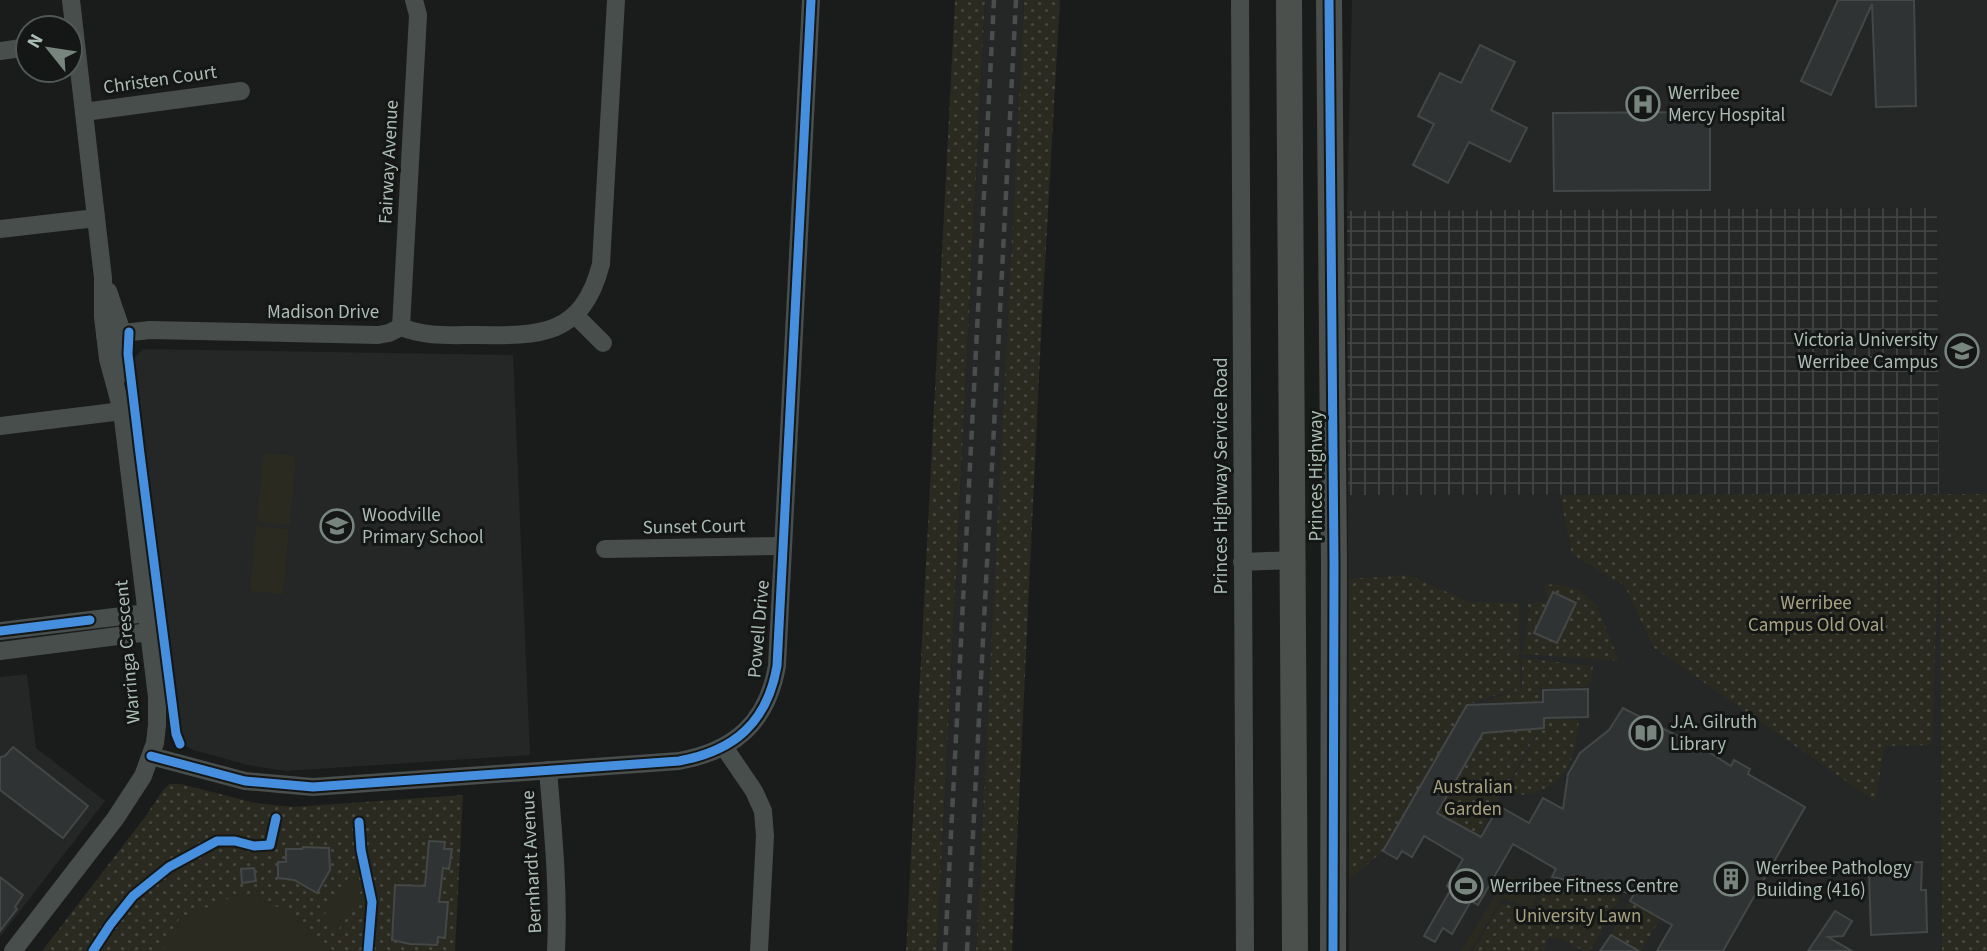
<svg xmlns="http://www.w3.org/2000/svg" width="1987" height="951" viewBox="0 0 1987 951" font-family="'Source Sans 3',sans-serif">
	<style>
		.built { fill: #242726 }
		.industrial { fill: url(#industrial-grid) }
		.green { fill: url(#green-dots) }
		.pitch { fill: #2a2a21 }
		.building { fill: #303333; stroke: #434745; stroke-width: 2 }
		.lines { fill: none; stroke-linecap: round; stroke-linejoin: round }
		.minor { stroke: #484e4b; stroke-width: 18 }
		.highway { stroke: #4b504d; stroke-width: 26 }
		.rail { stroke: #4a4d4c; stroke-width: 4.5; stroke-dasharray: 9 7; stroke-linecap: butt }
		.cycleway-casing { stroke: #141716; stroke-width: 13 }
		.cycleway { stroke: #468fdf; stroke-width: 9 }
		.labels { text-anchor: middle; dominant-baseline: central; stroke-width: 6; stroke-linejoin: round; paint-order: stroke }
		.street-label { font-size: 19px; fill: #abbcb3; stroke: #141716 }
		.poi-label { font-size: 19px; fill: #abbcb3; stroke: #141716; text-anchor: start }
		.park-label { font-size: 19px; fill: #a8a280; stroke: #141716 }
	</style>
	<defs>
		<pattern id="industrial-grid" width="8" height="8" patternUnits="userSpaceOnUse" patternTransform="scale(1.75)"><rect width="8" height="8" fill="#242726"/><path d="M0 4h8M4 0v8" fill="none" stroke="#414443"/></pattern>
		<pattern id="green-dots" width="8" height="8" patternUnits="userSpaceOnUse" patternTransform="scale(1.75)"><rect width="8" height="8" fill="#2a2a21"/><path d="M2 2h.1M6 6h.1" fill="none" stroke="#46473f" stroke-width="1.8" stroke-linecap="round"/></pattern>
	</defs>
	<rect width="100%" height="100%" fill="#1a1b1b"/>
	<g class="built">
		<path d="M985 0H1024L1001 472 976 951H937Z"/>
		<path d="M1352 0H1987V494L1939 495 1942 951H1349L1348 495 1939 494 1937 208 1347 211Z"/>
		<path d="M143 349 513 355 530 755 286 771 248 765 193 750 183 745 180 739 133 359Z"/>
		<path d="M27 674 36 748 105 801 0 937V677Z"/>
	</g>
	<path class="industrial" d="M1937 208 1939 494 1348 495 1347 211Z"/>
	<g class="green">
		<path d="M955 0H985L937 951H906Z"/>
		<path d="M1024 0H1060L1041 335 1012 951H976Z"/>
		<path d="M1987 494V951H1942L1939 526 1932 745 1884 746 1876 802 1653 647 1625 586 1572 554 1560 495Z"/>
		<path d="M1409 575 1469 602 1519 603 1520 687 1467 705 1383 851 1349 880V579Z"/>
		<path d="M1557 584 1580 590 1597 605 1619 661 1523 654 1529 609 1527 604 1547 601 1545 585Z"/>
		<path d="M1522 658 1593 666 1591 682 1586 687 1541 688 1540 701 1484 702 1522 687Z"/>
		<path d="M1545 719 1579 720C1575 760 1567 787 1523 795L1508 787 1540 730H1545Z"/>
		<path d="M1539 729 1478 836 1437 813 1483 733Z"/>
		<path d="M169 784H181L255 803 293 807 463 795 455 951H42L145 817 163 790Z"/>
		<path d="M1545 883 1598 891 1620 898 1590 951C1573 950 1566 936 1548 938L1544 951H1473L1501 904 1536 910Z"/>
		<path d="M1630 901 1660 918 1641 951 1611 935Z"/>
	</g>
	<g class="pitch">
		<path d="M263 453 296 456 290 525 257 522Z"/>
		<path d="M256 526 289 529 283 594 250 591Z"/>
		<path d="M350 875 365 884 339 929 322 918Z"/>
		<path d="M1508 875 1538 893 1532 909 1503 898 1470 951H1460Z"/>
		<path d="M242 893 285 910 334 951H162L179 919Z"/>
	</g>
	<g class="building">
		<path d="M1838 0H1914L1916 106 1876 107 1872 4 1831 95 1801 81Z"/>
		<path d="M1480 45 1515 62 1491 110 1527 128 1510 162 1469 142 1448 183 1413 165 1434 124 1418 116 1440 73 1461 83Z"/>
		<path d="M1710 112V190L1554 191 1553 113Z"/>
		<path d="M1553 592 1576 603 1557 643 1534 633Z"/>
		<path d="M1588 689V717L1544 718V728L1483 733 1437 813 1481 837 1499 806 1529 823 1543 798 1563 809 1568 774 1580 753 1609 730 1623 708 1707 751 1731 766 1734 760 1750 769 1748 774 1805 807 1723 951H1657L1672 925 1630 901 1634 894 1552 877 1556 869 1513 844 1478 905 1471 901 1452 934 1443 928 1435 942 1424 936 1451 889 1447 886 1463 859 1424 836 1412 857 1402 851 1397 859 1383 851 1467 705 1543 702V690Z"/>
		<path d="M13 747 88 806 63 838 0 790V757L5 756Z"/>
		<path d="M429 841 445 842 444 849H452L449 869 443 868 439 902H448L445 938 438 937 437 945 410 944 392 940 395 885 425 886Z"/>
		<path d="M303 847 329 848 330 870 317 893 294 880 278 878V862H286V849H302Z"/>
		<path d="M1922 862 1921 890H1926L1927 932 1871 935 1869 872 1898 870V863Z"/>
		<path d="M254 868 256 881 242 883 241 869Z"/>
		<path d="M0 877 23 895 15 907 17 909 0 931Z"/>
		<path d="M1835 911 1852 921 1843 936 1828 937 1852 951H1808Z"/>
		<path d="M1611 935 1639 951H1600Z"/>
	</g>
	<g class="lines">
		<g class="minor">
			<path d="M1240 0 1245 951"/>
			<path d="M0 51 28 47"/>
			<path d="M84 112 241 91"/>
			<path d="M0 229 96 218"/>
			<path d="M108 291 122 332 118 376"/>
			<path d="M575 315 603 343"/>
			<path d="M401 327 417 34 418 15 414 0"/>
			<path d="M105 335 150 330 378 335 389 333 401 327C425 337 450 335 475 335 540 336 582 337 601 264L616 0"/>
			<path d="M0 426 122 411"/>
			<path d="M605 549 783 546"/>
			<path d="M1242 562 1293 560"/>
			<path d="M0 631 147 613"/>
			<path d="M0 651 149 632"/>
			<path d="M724 747 754 791 763 811 765 836 759 951"/>
			<path d="M151 756 245 781 313 787 679 761C734 751 767 723 777 666L811 0"/>
			<path d="M548 770C553 831 559 891 556 951"/>
			<path d="M13 951 115 819 143 776 155 743 157 725V697L122 411 108 359 103 317V278L71 0"/>
		</g>
		<g class="highway">
			<path d="M1289 0 1295 951"/>
			<path d="M1329 0 1334 564 1333 951"/>
		</g>
		<g class="rail">
			<path d="M945 951 994 0"/>
			<path d="M967 951 1016 0"/>
		</g>
		<defs>
			<g id="cycleway">
				<path d="M1329 0 1334 564 1333 951"/>
				<path d="M129 332 128 354 140 454 176 734 180 744"/>
				<path d="M0 631 90 620"/>
				<path d="M151 756 245 781 313 787 679 761C734 751 767 723 777 666L811 0"/>
				<path d="M359 822 361 850 372 902 368 951"/>
				<path d="M93 951 110 925 133 896 169 867 217 841H235L254 846 270 845 276 818"/>
			</g>
		</defs>
		<use href="#cycleway" class="cycleway-casing"/>
		<use href="#cycleway" class="cycleway"/>
	</g>
	<defs>
		<symbol id="hospital-ring" viewBox="-11 -11 22 22"><circle r="9.5" fill="#141716" stroke="#78847e" stroke-width="1.5"/><path d="M-5-5h3v3.5h4V-5h3V5h-3V1.5h-4V5h-3Z" fill="#78847e"/></symbol>
		<symbol id="university-ring" viewBox="-11 -11 22 22"><circle r="9.5" fill="#141716" stroke="#78847e" stroke-width="1.5"/><path d="M0-5L7-2L0 1L-7-2ZM-4 1L0 2.5L4 1V4Q0 6-4 4Z" fill="#78847e"/></symbol>
		<symbol id="school-ring" viewBox="-11 -11 22 22"><circle r="9.5" fill="#141716" stroke="#78847e" stroke-width="1.5"/><path d="M0-5L7-2L0 1L-7-2ZM-4 1L0 2.5L4 1V4Q0 6-4 4Z" fill="#78847e"/></symbol>
		<symbol id="library-ring" viewBox="-11 -11 22 22"><circle r="9.5" fill="#141716" stroke="#78847e" stroke-width="1.5"/><path d="M-6-4Q-3-5.5-.7-3.5V5Q-3 3-6 4ZM6-4Q3-5.5 .7-3.5V5Q3 3 6 4Z" fill="#78847e"/></symbol>
		<symbol id="building-ring" viewBox="-11 -11 22 22"><circle r="9.5" fill="#141716" stroke="#78847e" stroke-width="1.5"/><path d="M-4-6H4V6H1V3H-1V6H-4ZM-2.5-4.3h1.7v1.8h-1.7ZM.8-4.3h1.7v1.8H.8ZM-2.5-1h1.7V.8h-1.7ZM.8-1h1.7V.8H.8Z" fill="#78847e"/></symbol>
		<symbol id="stadium-ring" viewBox="-11 -11 22 22"><circle r="9.5" fill="#141716" stroke="#78847e" stroke-width="1.5"/><path d="M0-5a6.5 5 0 1 0 0 10a6.5 5 0 1 0 0-10ZM-3.5-1.8h7v3.6h-7Z" fill="#78847e"/></symbol>
	</defs>
	<g fill-rule="evenodd">
		<use href="#hospital-ring" x="1624" y="85" width="38" height="38"/>
		<use href="#university-ring" x="1943" y="332" width="38" height="38"/>
		<use href="#school-ring" x="318" y="507" width="38" height="38"/>
		<use href="#library-ring" x="1627" y="714" width="38" height="38"/>
		<use href="#building-ring" x="1712" y="860" width="38" height="38"/>
		<use href="#stadium-ring" x="1447" y="867" width="38" height="38"/>
	</g>
	<g class="labels">
		<g class="street-label">
			<text transform="translate(160 80) rotate(-8)">Christen Court</text>
			<text transform="translate(389 162) rotate(-87)">Fairway Avenue</text>
			<text x="323" y="312">Madison Drive</text>
			<text transform="translate(1221 476) rotate(-90)">Princes Highway Service Road</text>
			<text transform="translate(1316 476) rotate(-90)">Princes Highway</text>
			<text transform="translate(694 527) rotate(-1)">Sunset Court</text>
			<text transform="translate(759 629) rotate(-85)">Powell Drive</text>
			<text transform="translate(128 652) rotate(-95)">Warringa Crescent</text>
			<text transform="translate(532 862) rotate(-93)">Bernhardt Avenue</text>
		</g>
		<g class="poi-label">
			<text x="1668" y="93">Werribee<tspan x="1668" dy="22">Mercy Hospital</tspan></text>
			<text x="1938" y="340" text-anchor="end">Victoria University<tspan x="1938" dy="22">Werribee Campus</tspan></text>
			<text x="362" y="515">Woodville<tspan x="362" dy="22">Primary School</tspan></text>
			<text x="1670" y="722">J.A. Gilruth<tspan x="1670" dy="22">Library</tspan></text>
			<text x="1756" y="868">Werribee Pathology<tspan x="1756" dy="22">Building (416)</tspan></text>
			<text x="1490" y="886">Werribee Fitness Centre</text>
		</g>
		<g class="park-label">
			<text x="1816" y="603">Werribee<tspan x="1816" dy="22">Campus Old Oval</tspan></text>
			<text x="1473" y="787">Australian<tspan x="1473" dy="22">Garden</tspan></text>
			<text x="1578" y="916">University Lawn</text>
		</g>
	</g>
	<g transform="translate(49 49) rotate(300)"><circle r="33" fill="#141716" stroke="#505955" stroke-width="2"/>
	<path d="M0-5L12 26L0 18L-12 26Z" fill="#78847e"/>
	<text y="-10" font-size="19" font-weight="bold" text-anchor="middle" fill="#abbcb3">N</text>
	</g>
</svg>
